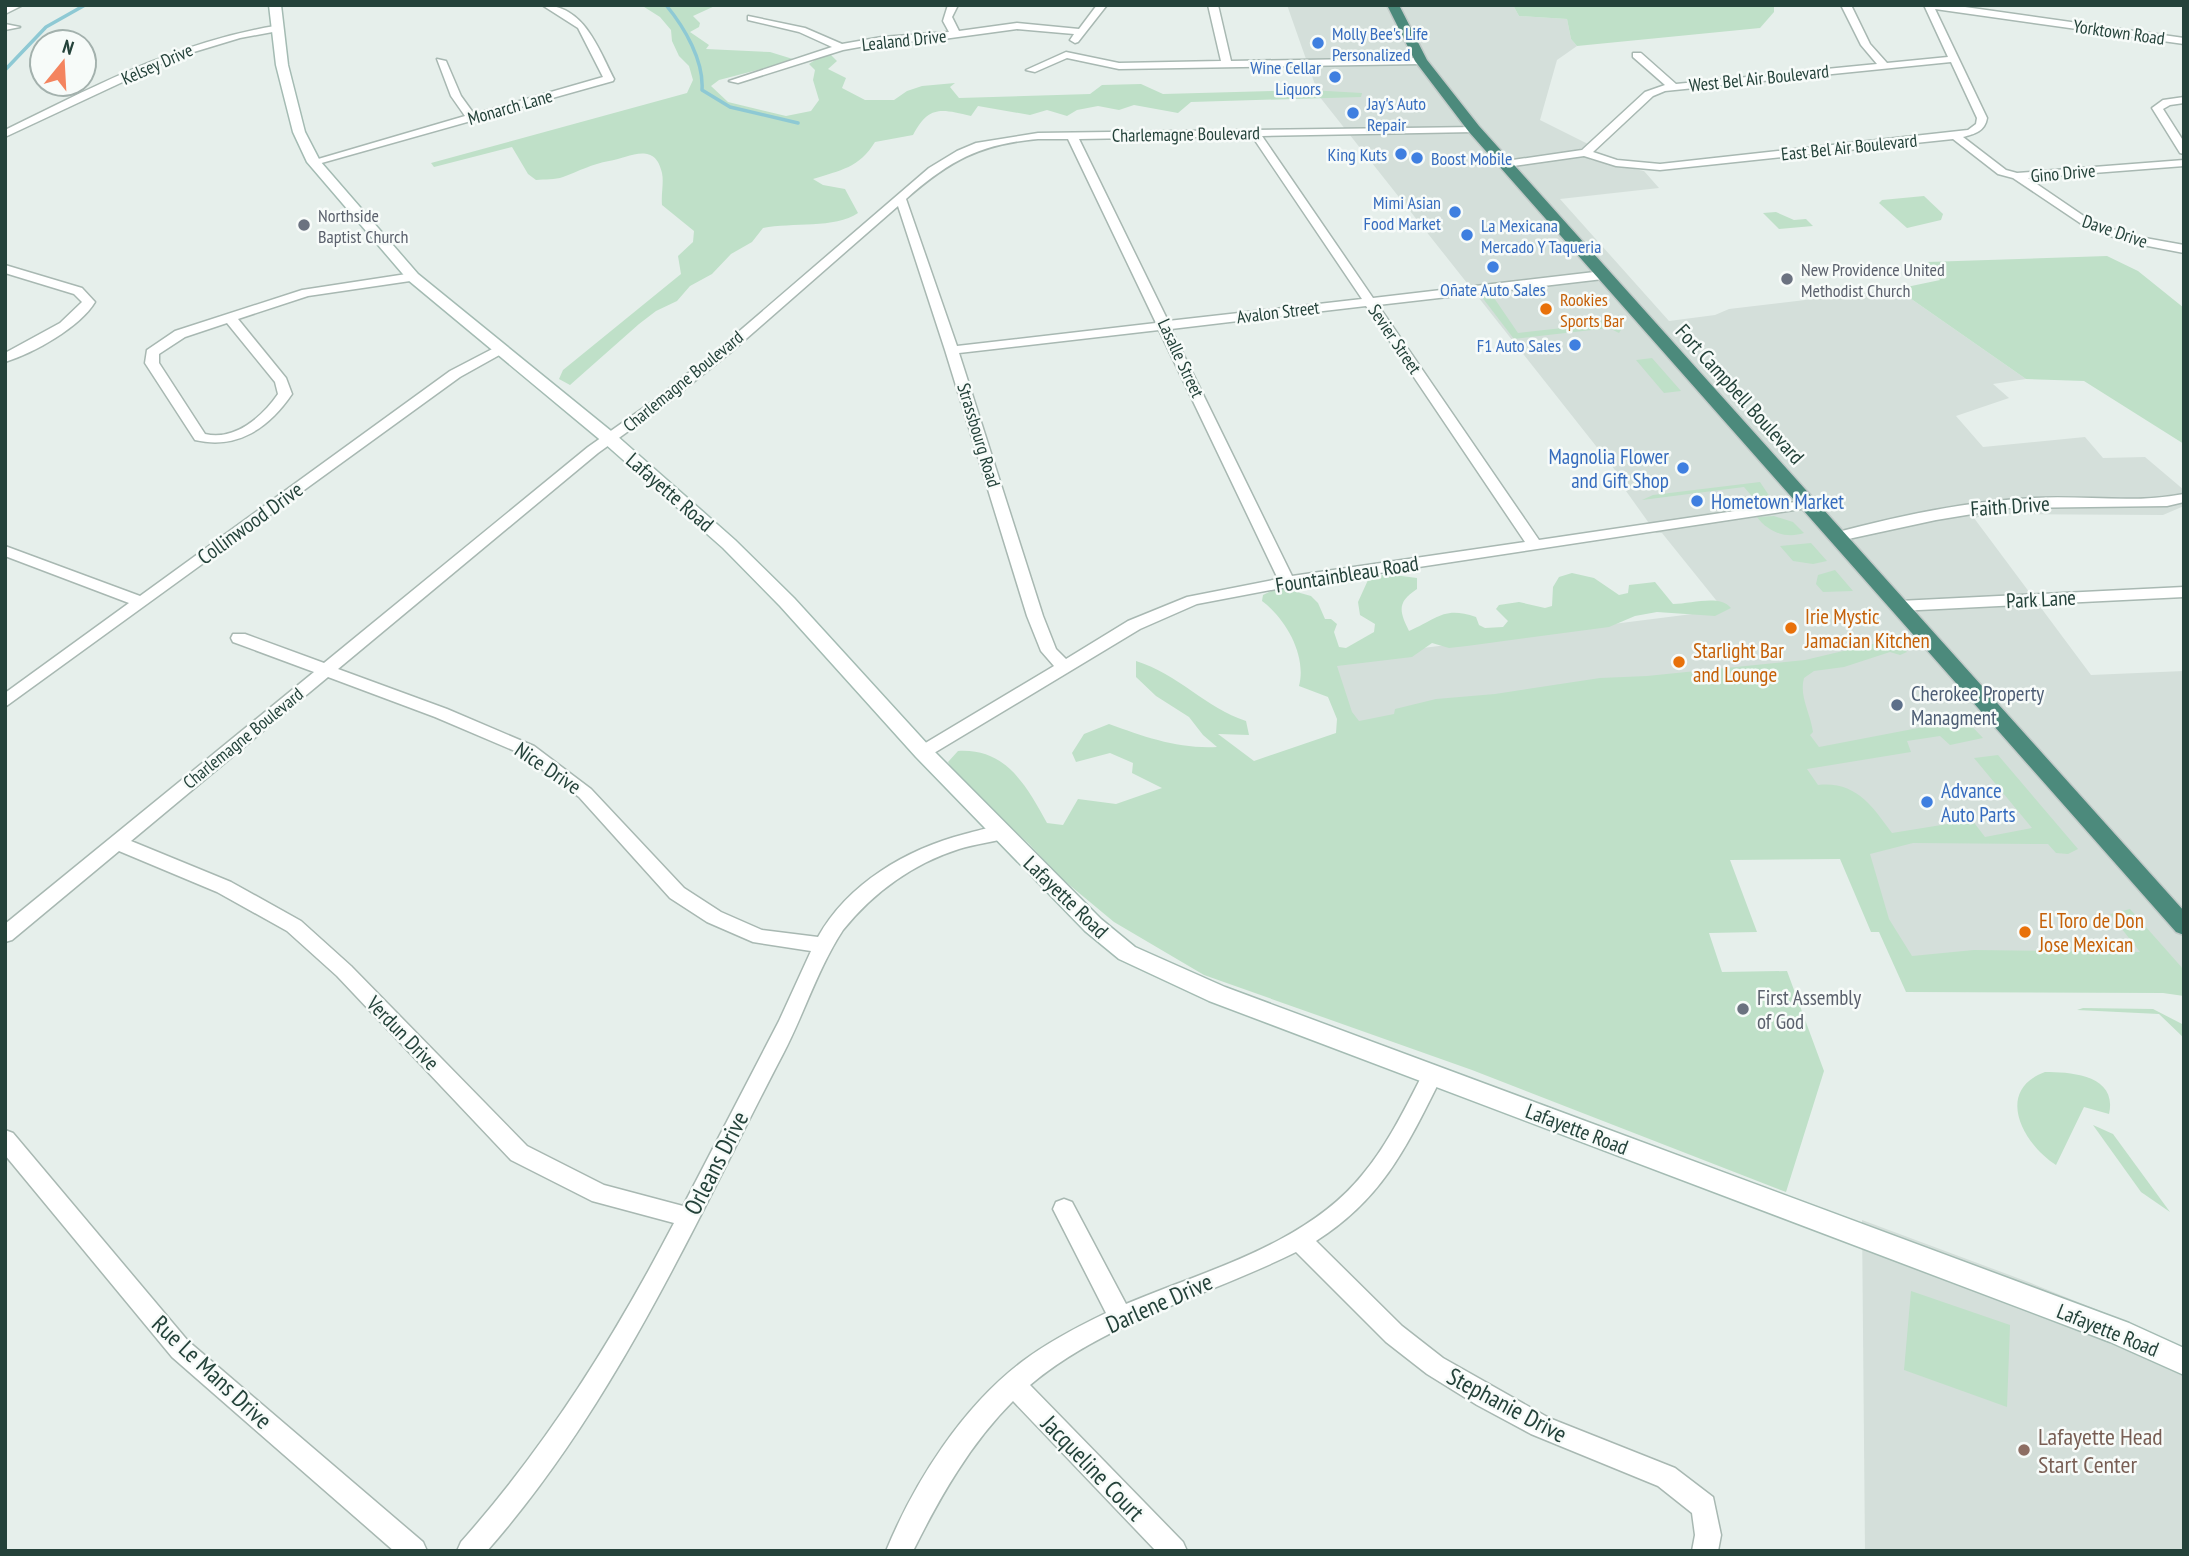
<svg xmlns="http://www.w3.org/2000/svg" width="2189" height="1556" viewBox="0 0 2189 1556" font-family="'PT Sans Narrow',sans-serif">
	<style>
		.built { fill: #d4dfda }
		.green { fill: #bfe0c8 }
		.lines { fill: none; stroke-linecap: round; stroke-linejoin: round }
		.stream { stroke: #8ec9d4; stroke-width: 3.5 }
		.minor-casing { stroke: #a8b8b2; stroke-width: 3 }
		.secondary-casing { stroke: #a4bbb3; stroke-width: 3 }
		.trunk-casing { stroke: #c2cac8; stroke-width: 3 }
		.minor { fill: #fff; fill-rule: evenodd }
		.secondary { fill: #fff; fill-rule: evenodd }
		.trunk { fill: #4c8a7c; fill-rule: evenodd }
		.shop-dot { fill: #3f7fe0; stroke: #f7fbf9; stroke-width: 2.5 }
		.worship-dot { fill: #6b7280; stroke: #f7fbf9; stroke-width: 2.5 }
		.food-dot { fill: #e8710a; stroke: #f7fbf9; stroke-width: 2.5 }
		.service-dot { fill: #5c6f8a; stroke: #f7fbf9; stroke-width: 2.5 }
		.education-dot { fill: #8d6e63; stroke: #f7fbf9; stroke-width: 2.5 }
		.labels { text-anchor: middle; dominant-baseline: central; stroke-width: 5; stroke-linejoin: round; paint-order: stroke }
		.far-street-label { font-size: 18px; fill: #24423a; stroke: #f7fbf9 }
		.far-shop-label { font-size: 18px; fill: #366cbe; stroke: #f7fbf9; text-anchor: start }
		.far-worship-label { font-size: 18px; fill: #5b616d; stroke: #f7fbf9; text-anchor: start }
		.far-food-label { font-size: 18px; fill: #c56008; stroke: #f7fbf9; text-anchor: start }
		.street-label { font-size: 21px; fill: #24423a; stroke: #f7fbf9 }
		.shop-label { font-size: 21px; fill: #366cbe; stroke: #f7fbf9; text-anchor: start }
		.food-label { font-size: 21px; fill: #c56008; stroke: #f7fbf9; text-anchor: start }
		.service-label { font-size: 21px; fill: #4e5e75; stroke: #f7fbf9; text-anchor: start }
		.worship-label { font-size: 21px; fill: #5b616d; stroke: #f7fbf9; text-anchor: start }
		.near-street-label { font-size: 24px; fill: #24423a; stroke: #f7fbf9 }
		.near-education-label { font-size: 24px; fill: #785e54; stroke: #f7fbf9; text-anchor: start }
	</style>
	<rect width="100%" height="100%" fill="#e6efeb"/>
	<g class="built">
		<path d="M1287 5H1513L1519 16 1567 19 1571 39 1577 46 1557 60 1540 120 1590 145 1578 150 1591 160 1644 171 1659 188 1560 199 1669 321 1715 315 1729 309 1897 289 2026 379 1993 384 2009 398 1956 416 1983 447 2085 437 2103 458 2145 457 2184 490V506L2163 515 1994 514 1974 518 2091 675 2184 671V970L2181 967 1906 966 1859 857 1345 732 1312 662 1724 610 1662 533H1656L1626 491 1630 489 1319 96Z"/>
		<path d="M1862 1220 2031 1283 2115 1317 2184 1349V1551H1865Z"/>
	</g>
	<g class="green">
		<path d="M641 5H717L693 16 700 23 699 27 690 32 709 45 706 49 770 52 796 60 719 80 711 86 728 102 786 116 811 111 819 100 813 80 815 70 809 64 818 58 831 55 837 61 828 69 846 78 842 88 865 100H894L907 91 922 86 955 83 950 87 959 98 1090 94 1102 85 1141 84 1163 94 1309 90 1362 93 1361 97 1191 102 1178 113 1134 105 1119 110 1098 106 1077 110 1067 116 1047 110 1030 115 978 106 971 116C941 109 929 105 913 135L875 142C859 168 841 170 813 179L823 185 845 189 858 213C835 229 792 222 763 228L752 242 731 254 712 274 690 286 677 301 656 311 639 324 570 385 559 379 563 370 681 274 678 256 693 242 694 231 662 205C661 195 664 182 662 173 655 140 628 158 609 161 592 164 579 171 563 177 555 180 545 179 536 180L528 174 512 147 434 167 431 163 687 93 693 80 689 66 679 56 672 41 671 30 660 17Z"/>
		<path d="M1513 5H1774V12L1760 28 1577 46 1571 39 1567 19 1519 16Z"/>
		<path d="M1924 196 1943 214 1941 220 1907 228 1879 203 1882 200Z"/>
		<path d="M1776 212 1794 220 1806 219 1813 226 1779 229 1763 213Z"/>
		<path d="M2107 256 2138 271 2184 308V444L2084 381 2026 379 1897 289 1940 280 1927 262Z"/>
		<path d="M1478 292H1490L1518 333 1599 324 1597 321 1618 319 1624 325 1619 333 1609 328 1514 339Z"/>
		<path d="M1652 358 1681 391 1664 393 1636 360Z"/>
		<path d="M1760 482 1770 497 1768 502 1757 508 1745 507 1757 502 1744 487 1642 500 1653 495Z"/>
		<path d="M1774 516 1793 522 1804 533C1786 539 1768 532 1757 517Z"/>
		<path d="M1811 543 1827 561 1813 564 1793 561 1780 546Z"/>
		<path d="M1835 570 1853 591 1823 592 1816 584 1818 575Z"/>
		<path d="M1572 573 1594 578 1619 595 1628 593 1629 585 1655 582 1673 604C1692 604 1719 594 1731 608L1715 616 1657 612 1635 616 1609 627 1467 646 1449 648 1432 643 1412 657 1337 666 1352 712 1359 721 1394 714 1395 709 1436 699 1495 694 1600 678 1647 676 1805 660 1877 643H1899L1907 652 1900 655 1890 652 1844 667 1814 671 1804 678C1799 696 1810 712 1813 732L1810 735 1819 747 1965 719 1983 738 1950 745 1940 736 1907 741 1911 752 1807 769 1818 785C1856 781 1872 806 1892 833L1972 820 1985 837 2032 828 1974 758 1998 755 2078 849 2068 854 2056 853 2048 844 1913 843 1870 854 1889 919 1912 956 1974 950 2140 952 2110 914 2130 909 2184 970V996L2163 993 1906 992 1879 932H1871L1840 859 1730 860 1757 932 1709 933 1722 972 1787 971 1824 1071 1786 1192 1472 1070 1204 975 1114 922 1061 878 1028 843 960 782 948 762 958 751C1006 748 1026 785 1047 823L1063 825 1078 799 1116 804 1162 788 1132 773 1133 763 1110 753 1076 762 1072 753 1084 734 1109 724C1145 737 1178 749 1217 747L1203 735 1189 717 1156 696 1136 677V661C1178 674 1206 708 1246 721L1249 735 1218 734 1254 761 1336 733 1337 719 1328 697 1299 686C1307 656 1286 619 1262 601L1263 595 1279 587 1311 596 1318 603 1325 619H1331L1337 624 1334 632 1339 647 1346 648 1374 632 1375 624 1360 615 1358 602 1368 580 1386 574 1417 578V589C1397 602 1399 611 1409 631 1438 619 1443 606 1476 617L1479 625 1485 628 1503 627 1508 621 1496 609 1499 605 1519 602 1545 608 1552 606 1553 587 1559 577Z"/>
		<path d="M2083 1008 2153 1009 2184 1025V1038L2159 1014 2077 1010Z"/>
		<path d="M2045 1072C2071 1072 2118 1075 2109 1114L2084 1107 2056 1165C2023 1144 1994 1091 2045 1072Z"/>
		<path d="M2093 1125 2113 1134 2170 1212 2141 1192Z"/>
		<path d="M1911 1291 2010 1325 2007 1407 1904 1370Z"/>
	</g>
	<g class="lines">
		<g class="stream">
			<path d="M666 5C685 28 704 61 702 90L730 107 798 123"/>
			<path d="M5 70 46 27 85 5"/>
		</g>
		<defs>
			<g id="minor">
				<path d="M10 5H23L5 14V7Z"/>
				<path d="M542 5C584 5 598 48 614 79L613 81 318 164 308 162 465 116 451 96 437 59 446 61 461 96 474 114 603 77 578 28Z"/>
				<path d="M948 5H958L952 17 959 31 1017 23 1079 29 1097 5H1107L1078 42 1075 43 1070 40 1074 34 1017 29 936 40 882 43 843 50 738 83 729 81 832 47 799 32 748 20V16L805 28 842 44 882 37 949 32 943 21Z"/>
				<path d="M1208 5H1218L1231 61 1421 58 1426 61 1421 64 1119 69 1067 58 1035 72 1026 70 1066 52 1119 63 1221 61Z"/>
				<path d="M1841 5H1851L1870 44 1887 63 1948 57 1924 5H1951L2184 38V44L1935 9 1987 118C1985 131 1975 134 1963 137L2006 170 2017 173 2184 160V166L2028 178 2094 223 2134 236 2184 245V253L2127 242 2086 227 2013 178 1998 174 1953 139 1660 170 1616 166 1584 156 1506 167 1500 164 1506 161 1582 150 1645 92 1665 85 1633 57V53H1641L1676 84 1877 64 1861 45ZM1951 62 1977 118 1976 124 1968 130 1660 164 1617 160 1593 152 1653 96 1665 91Z"/>
				<path d="M5 24 20 27 5 30Z"/>
				<path d="M275 26 280 29 278 31 240 38 174 58 5 137V130C93 87 177 42 275 26Z"/>
				<path d="M2184 97V103L2170 105 2163 109 2184 142V154L2180 153 2152 108 2163 100Z"/>
				<path d="M1478 127 1479 129 1474 132 1262 136 1373 298 1603 271 1609 275 1603 279 1378 305 1539 540 1809 500 1814 501 1816 504 1814 507 1287 587 1197 604 1140 629 929 756H917L914 752 917 748 1054 666 1041 651 1027 616 945 350 898 206 731 352 666 404 598 453 338 669 447 709 534 746 591 789 684 888 721 912 762 930 818 937C848 883 907 849 965 834 978 831 995 824 1007 828L1010 833 1007 838C992 842 975 844 959 849 912 864 873 893 843 930 818 968 804 1014 783 1054 693 1226 616 1404 487 1551H457L461 1542C547 1445 614 1338 674 1223L592 1201 511 1160 337 976 287 931 217 892 119 851 12 940 5 942V924L314 672 233 642 231 638 233 634H245L324 663 588 447 656 399 722 346 929 168 957 151 976 143 1038 133ZM1252 136 1362 299 1168 321 1079 139ZM1038 139H1068L1156 323 957 346 906 199C949 161 980 144 1038 139ZM1366 306 1525 542 1292 576 1171 329ZM1159 330 1278 579 1187 597 1128 621 1066 659 1056 649 1043 616 959 353ZM328 677 435 717 522 754 579 797 670 898 707 922 753 942 811 951 779 1021 683 1206 604 1185 527 1146 351 966 301 921 231 882 131 841Z"/>
				<path d="M5 265 82 288 95 302C80 327 34 353 5 362V353L60 323 82 302 74 294 5 273Z"/>
				<path d="M413 273 417 274V280L308 296 238 319 286 378 292 394C269 428 237 450 195 440L145 363 147 350 175 331 302 290ZM227 323 275 382 278 394C262 417 235 441 205 434L159 363V354L185 337Z"/>
				<path d="M498 346 505 350 503 353 460 377 5 707V693L129 603 5 556V546L140 596 450 371Z"/>
				<path d="M2184 494V502L2167 506 2009 508 1936 520 1839 541 1832 536 1834 533C1899 516 1967 501 2034 498 2084 495 2134 504 2184 494Z"/>
				<path d="M2184 587V597L1899 611 1891 606 1899 601Z"/>
				<path d="M1433 1065 1440 1068 1443 1074C1408 1144 1384 1198 1316 1241L1402 1326 1443 1358 1549 1418 1675 1468 1713 1497 1721 1535 1718 1551H1692L1695 1535 1692 1513 1658 1486 1531 1434 1477 1405 1427 1374 1386 1342 1296 1252C1208 1296 1106 1321 1030 1385L1183 1542 1187 1551H1156L1013 1401C970 1444 940 1497 913 1551H886C915 1481 962 1407 1023 1361 1048 1342 1077 1327 1106 1313L1053 1209 1056 1202 1064 1199 1072 1202 1126 1304C1206 1270 1306 1245 1363 1174 1389 1143 1407 1104 1426 1068Z"/>
				<path d="M5 1130 13 1133 188 1341 423 1542 427 1551H394L172 1357 5 1155Z"/>
			</g>
			<path id="secondary" d="M269 5H281L288 65 305 132 320 161 418 274 616 435 735 540 794 598 930 747 1101 919 1135 947 1225 987 2129 1323 2184 1348V1375L2110 1342 1209 1001 1119 959 1085 931 916 757 780 606 723 548 604 443 408 280 307 162 293 132 276 65Z"/>
			<path id="trunk" d="M1387 5H1399L1427 60 1479 126 2184 911V935L2176 932 1469 132 1415 61Z"/>
		</defs>
		<use href="#minor" class="minor-casing"/>
		<use href="#secondary" class="secondary-casing"/>
		<use href="#trunk" class="trunk-casing"/>
		<use href="#minor" class="minor"/>
		<use href="#secondary" class="secondary"/>
		<use href="#trunk" class="trunk"/>
	</g>
	<g class="shop-dot">
		<circle cx="1318" cy="43" r="7"/>
		<circle cx="1335" cy="77" r="7"/>
		<circle cx="1353" cy="113" r="7"/>
		<circle cx="1401" cy="154" r="7"/>
		<circle cx="1417" cy="158" r="7"/>
		<circle cx="1455" cy="212" r="7"/>
		<circle cx="1467" cy="235" r="7"/>
		<circle cx="1493" cy="267" r="7"/>
		<circle cx="1575" cy="345" r="7"/>
		<circle cx="1683" cy="468" r="7"/>
		<circle cx="1697" cy="501" r="7"/>
		<circle cx="1927" cy="802" r="7"/>
	</g>
	<g class="worship-dot">
		<circle cx="304" cy="225" r="7"/>
		<circle cx="1787" cy="279" r="7"/>
		<circle cx="1743" cy="1009" r="7"/>
	</g>
	<g class="food-dot">
		<circle cx="1546" cy="309" r="7"/>
		<circle cx="1791" cy="628" r="7"/>
		<circle cx="1679" cy="662" r="7"/>
		<circle cx="2025" cy="932" r="7"/>
	</g>
	<circle class="service-dot" cx="1897" cy="705" r="7"/>
	<circle class="education-dot" cx="2024" cy="1450" r="7"/>
	<g class="labels">
		<g class="far-street-label">
			<text transform="translate(2119 32) rotate(8)">Yorktown Road</text>
			<text transform="translate(904 40) rotate(-6)">Lealand Drive</text>
			<text transform="translate(157 64) rotate(-24)">Kelsey Drive</text>
			<text transform="translate(1759 78) rotate(-6)">West Bel Air Boulevard</text>
			<text transform="translate(510 107) rotate(-16)">Monarch Lane</text>
			<text transform="translate(1186 134) rotate(-1)">Charlemagne Boulevard</text>
			<text transform="translate(1849 147) rotate(-6)">East Bel Air Boulevard</text>
			<text transform="translate(2063 173) rotate(-5)">Gino Drive</text>
			<text transform="translate(2115 231) rotate(19)">Dave Drive</text>
			<text transform="translate(1278 312) rotate(-7)">Avalon Street</text>
			<text transform="translate(1395 339) rotate(56)">Sevier Street</text>
			<text transform="translate(1181 358) rotate(65)">Lasalle Street</text>
			<text transform="translate(683 381) rotate(-39)">Charlemagne Boulevard</text>
			<text transform="translate(979 435) rotate(73)">Strassbourg Road</text>
			<text transform="translate(243 738) rotate(-39)">Charlemagne Boulevard</text>
		</g>
		<g class="far-shop-label">
			<text x="1332" y="33">Molly Bee's Life<tspan x="1332" dy="21">Personalized</tspan></text>
			<text x="1321" y="67" text-anchor="end">Wine Cellar<tspan x="1321" dy="21">Liquors</tspan></text>
			<text x="1367" y="103">Jay's Auto<tspan x="1367" dy="21">Repair</tspan></text>
			<text x="1387" y="154" text-anchor="end">King Kuts</text>
			<text x="1431" y="158">Boost Mobile</text>
			<text x="1441" y="202" text-anchor="end">Mimi Asian<tspan x="1441" dy="21">Food Market</tspan></text>
			<text x="1481" y="225">La Mexicana<tspan x="1481" dy="21">Mercado Y Taqueria</tspan></text>
			<text x="1493" y="289" text-anchor="middle">Oñate Auto Sales</text>
			<text x="1561" y="345" text-anchor="end">F1 Auto Sales</text>
		</g>
		<g class="far-worship-label">
			<text x="318" y="215">Northside<tspan x="318" dy="21">Baptist Church</tspan></text>
			<text x="1801" y="269">New Providence United<tspan x="1801" dy="21">Methodist Church</tspan></text>
		</g>
		<g class="far-food-label">
			<text x="1560" y="299">Rookies<tspan x="1560" dy="21">Sports Bar</tspan></text>
		</g>
		<g class="street-label">
			<text transform="translate(1740 394) rotate(48)">Fort Campbell Boulevard</text>
			<text transform="translate(670 492) rotate(41)">Lafayette Road</text>
			<text transform="translate(2010 506) rotate(-4)">Faith Drive</text>
			<text transform="translate(250 523) rotate(-36)">Collinwood Drive</text>
			<text transform="translate(1347 574) rotate(-9)">Fountainbleau Road</text>
			<text transform="translate(2041 599) rotate(-3)">Park Lane</text>
			<text transform="translate(548 768) rotate(34)">Nice Drive</text>
			<text transform="translate(1066 897) rotate(44)">Lafayette Road</text>
			<text transform="translate(403 1033) rotate(46)">Verdun Drive</text>
			<text transform="translate(1577 1129) rotate(21)">Lafayette Road</text>
			<text transform="translate(2108 1330) rotate(22)">Lafayette Road</text>
		</g>
		<g class="shop-label">
			<text x="1669" y="456" text-anchor="end">Magnolia Flower<tspan x="1669" dy="24">and Gift Shop</tspan></text>
			<text x="1711" y="501">Hometown Market</text>
			<text x="1941" y="790">Advance<tspan x="1941" dy="24">Auto Parts</tspan></text>
		</g>
		<g class="food-label">
			<text x="1805" y="616">Irie Mystic<tspan x="1805" dy="24">Jamacian Kitchen</tspan></text>
			<text x="1693" y="650">Starlight Bar<tspan x="1693" dy="24">and Lounge</tspan></text>
			<text x="2039" y="920">El Toro de Don<tspan x="2039" dy="24">Jose Mexican</tspan></text>
		</g>
		<g class="service-label">
			<text x="1911" y="693">Cherokee Property<tspan x="1911" dy="24">Managment</tspan></text>
		</g>
		<g class="worship-label">
			<text x="1757" y="997">First Assembly<tspan x="1757" dy="24">of God</tspan></text>
		</g>
		<g class="near-street-label">
			<text transform="translate(716 1163) rotate(-63)">Orleans Drive</text>
			<text transform="translate(1159 1303) rotate(-24)">Darlene Drive</text>
			<text transform="translate(212 1372) rotate(43)">Rue Le Mans Drive</text>
			<text transform="translate(1507 1405) rotate(28)">Stephanie Drive</text>
			<text transform="translate(1093 1468) rotate(46)">Jacqueline Court</text>
		</g>
		<g class="near-education-label">
			<text x="2038" y="1436">Lafayette Head<tspan x="2038" dy="28">Start Center</tspan></text>
		</g>
	</g>
	<rect width="2189" height="1556" fill="none" stroke="#24423a" stroke-width="14"/>
	<g transform="translate(63 63) rotate(18)"><circle r="33" fill="#f7fbf9" stroke="#a3b1ad" stroke-width="2"/>
	<path d="M0-5L12 26L0 18L-12 26Z" fill="#f4845f"/>
	<text y="-10" font-size="19" font-weight="bold" text-anchor="middle" fill="#24423a">N</text>
	</g>
</svg>
